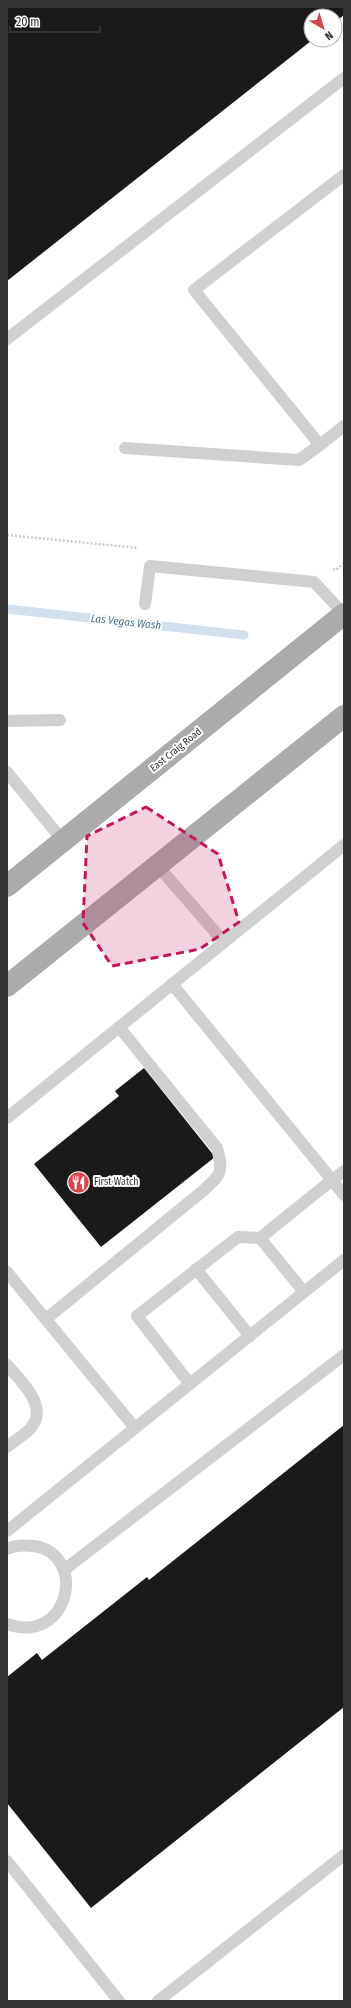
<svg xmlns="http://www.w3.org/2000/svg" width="351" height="2008" viewBox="0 0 351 2008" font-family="'Fira Sans Condensed',sans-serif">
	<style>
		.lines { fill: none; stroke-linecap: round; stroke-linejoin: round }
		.stream { stroke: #d1e0ec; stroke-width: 9 }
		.building { fill: #1a1a1a }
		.path { stroke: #cacaca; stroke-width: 2.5; stroke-dasharray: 2 2; stroke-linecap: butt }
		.lane { stroke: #d0d0d0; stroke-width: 12 }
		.primary { stroke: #ababab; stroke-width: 22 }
		.marked { fill: #c2185b; fill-opacity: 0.2; stroke: #c2185b; stroke-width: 3; stroke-dasharray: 8 5; stroke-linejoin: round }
		.labels { text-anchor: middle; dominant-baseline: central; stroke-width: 4; stroke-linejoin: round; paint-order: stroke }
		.street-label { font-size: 10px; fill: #333; stroke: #fff }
		.poi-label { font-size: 10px; fill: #333; stroke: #fff; text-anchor: start }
		.water-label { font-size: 11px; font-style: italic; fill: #457190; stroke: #fff }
	</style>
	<rect width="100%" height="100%" fill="#fff"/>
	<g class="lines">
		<path class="stream" d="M7 609 244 635"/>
	</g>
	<g class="building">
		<path d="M7 7H344V15L335 22V16H311V41L7 281Z"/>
		<path d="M144 1068 215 1157 101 1247 34 1164 119 1096 115 1091Z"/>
		<path d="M344 1425V1707L91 1908 7 1803V1677L37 1653 42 1660 147 1577 149 1580Z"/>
	</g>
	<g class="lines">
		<g class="path">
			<path d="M7 535 138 548"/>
			<path d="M333 569 336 570 344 563"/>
		</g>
		<g class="lane">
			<path d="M344 175 194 290 320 445 344 426"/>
			<path d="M7 339 344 78"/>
			<path d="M125 448 299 460 320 445"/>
			<path d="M145 604 150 566 314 582 344 614"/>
			<path d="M7 721 60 720"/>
			<path d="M7 772 63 841"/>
			<path d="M157 865 224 942"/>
			<path d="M172 984 332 1180 260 1238 238 1237 137 1316 190 1384"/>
			<path d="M7 1118 344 845"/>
			<path d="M344 1171 332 1180 344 1195"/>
			<path d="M260 1238 304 1292"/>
			<path d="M196 1269 250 1336"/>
			<path d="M7 1272 135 1428"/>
			<path d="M46 1319 204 1190C222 1174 223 1171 217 1148L119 1027"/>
			<path d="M7 1365C21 1381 50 1407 30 1429 23 1436 14 1441 7 1447"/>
			<path d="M7 1531 344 1260"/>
			<path d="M7 1549C15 1545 25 1545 34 1546 88 1554 70 1646 7 1624"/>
			<path d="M64 1570 344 1355"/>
			<path d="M7 1861 119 2001"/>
			<path d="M158 2001 344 1855"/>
		</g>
		<g class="primary">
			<path d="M7 886 344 614"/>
			<path d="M7 986 344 716"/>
		</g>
	</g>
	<path class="marked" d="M146 807 218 854 239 922 200 949 112 966 83 923 87 836Z"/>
	<defs>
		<symbol id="restaurant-disc" viewBox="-11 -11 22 22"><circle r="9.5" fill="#d9454c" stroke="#fff"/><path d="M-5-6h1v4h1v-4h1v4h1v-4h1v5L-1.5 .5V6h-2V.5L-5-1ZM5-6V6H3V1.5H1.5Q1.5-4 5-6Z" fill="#fff"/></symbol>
	</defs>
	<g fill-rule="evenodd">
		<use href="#restaurant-disc" x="66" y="1170" width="25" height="25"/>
	</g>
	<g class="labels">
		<g class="street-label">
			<text transform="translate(176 750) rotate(-39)">East Craig Road</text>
		</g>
		<g class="poi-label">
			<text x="94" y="1182">First Watch</text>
		</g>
		<g class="water-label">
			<text transform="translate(126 622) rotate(6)">Las Vegas Wash</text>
		</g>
	</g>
	<rect width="351" height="2008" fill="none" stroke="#333333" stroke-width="16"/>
	<g transform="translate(323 28) rotate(142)"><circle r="19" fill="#ffffff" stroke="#adadad"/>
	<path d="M0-3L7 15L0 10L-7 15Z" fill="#d9454c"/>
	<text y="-6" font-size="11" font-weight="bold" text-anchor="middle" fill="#333333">N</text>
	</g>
	<path d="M10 26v6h90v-6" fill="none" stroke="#333333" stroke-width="2"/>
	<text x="16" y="26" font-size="12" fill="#333333" stroke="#ffffff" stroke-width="3" paint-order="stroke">20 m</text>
</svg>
